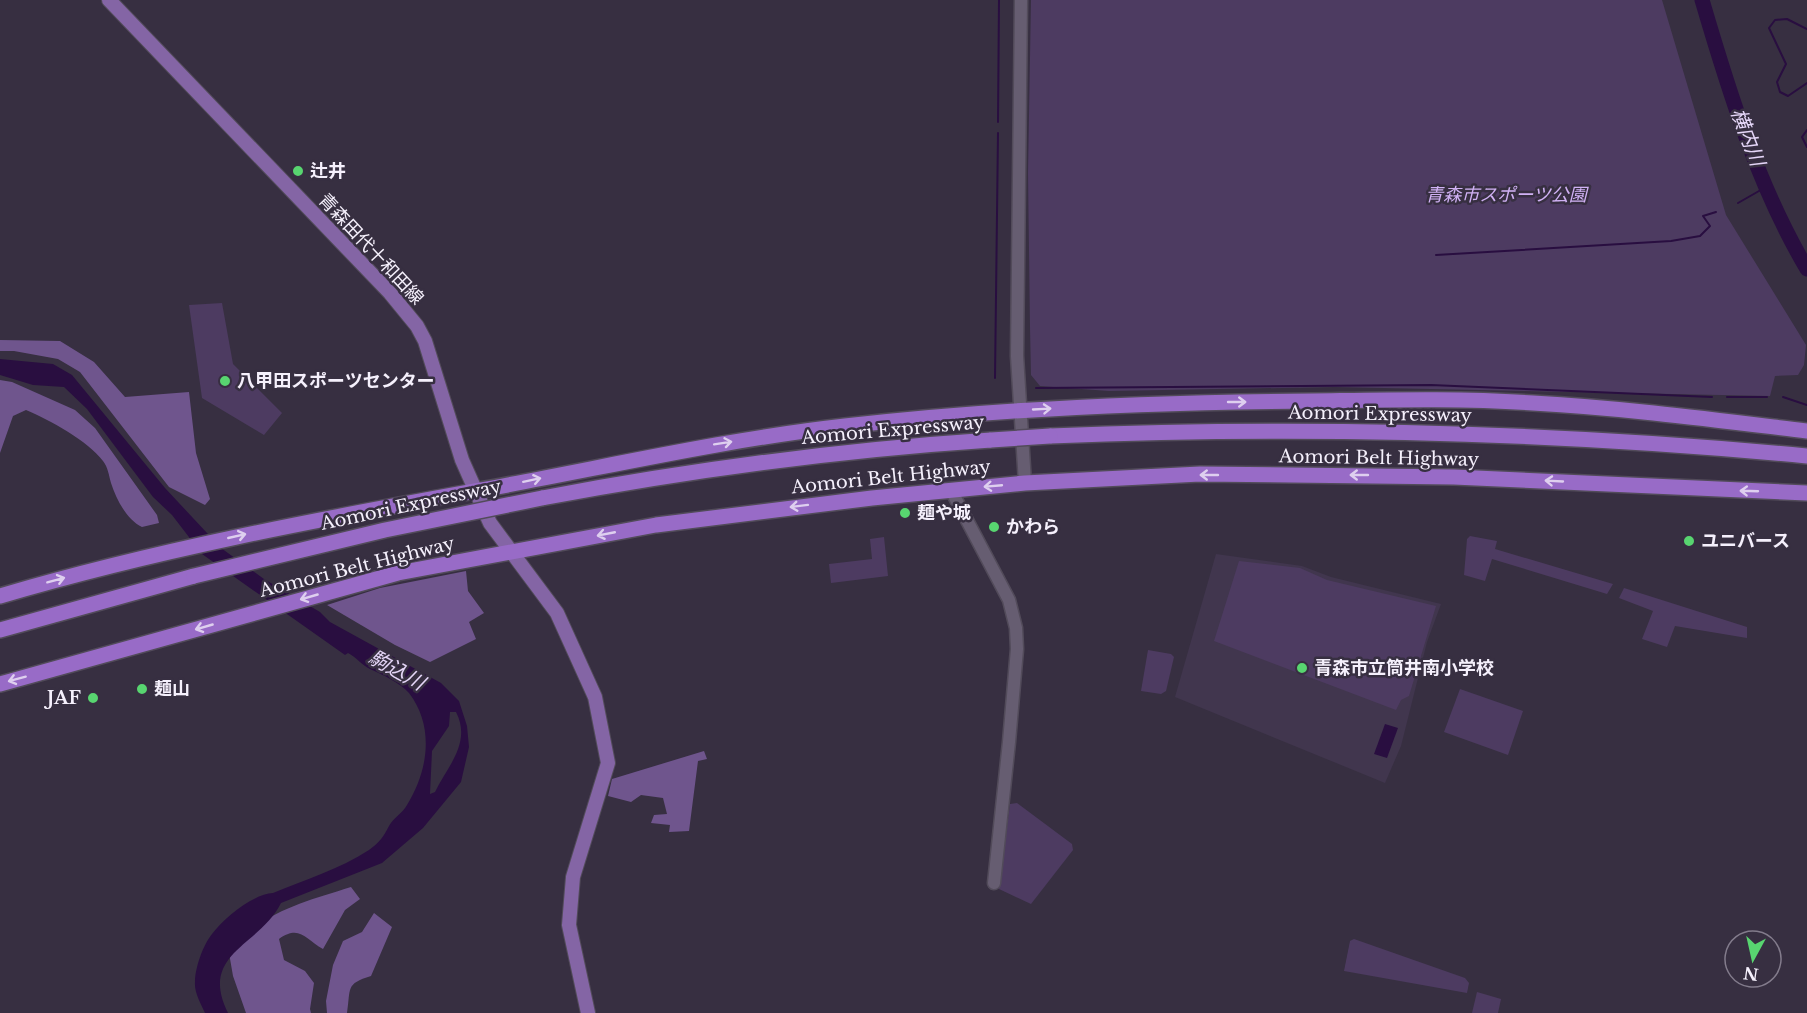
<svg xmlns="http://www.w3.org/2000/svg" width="1807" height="1013" viewBox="0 0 1807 1013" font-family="'Libre Baskerville','Noto Sans JP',serif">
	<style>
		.built { fill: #41364e }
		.green { fill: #4d3b61 }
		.forest { fill: #6f558d }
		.water { fill: #290e40; fill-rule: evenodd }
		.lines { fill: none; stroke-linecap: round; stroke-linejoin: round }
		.stream { stroke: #290e40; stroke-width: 2 }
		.river { stroke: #290e40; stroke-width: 15 }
		.secondary-casing { stroke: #524b5a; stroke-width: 15 }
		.primary-casing { stroke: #524b5a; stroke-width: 16 }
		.highway-casing { stroke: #524b5a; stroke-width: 18 }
		.secondary { stroke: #665d71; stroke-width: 12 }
		.primary { stroke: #8465a5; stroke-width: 14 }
		.highway { stroke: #986bc7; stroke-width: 15 }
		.highway-bridge-casing { stroke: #524b5a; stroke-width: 18; stroke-linecap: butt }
		.highway-bridge { stroke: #986bc7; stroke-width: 15 }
		.oneway { stroke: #decfef }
		.poi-dot { fill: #58d570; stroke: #372f41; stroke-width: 2 }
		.labels { text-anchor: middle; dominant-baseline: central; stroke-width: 5; stroke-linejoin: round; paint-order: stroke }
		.poi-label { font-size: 18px; font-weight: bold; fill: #f5f0fc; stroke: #372f41; text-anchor: start }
		.park-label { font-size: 18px; font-style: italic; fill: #d0b1f4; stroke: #372f41 }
		.street-label { font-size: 18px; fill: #f5f0fc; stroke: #372f41 }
		.water-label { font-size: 20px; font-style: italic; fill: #e5d6f8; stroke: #372f41 }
	</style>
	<rect width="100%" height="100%" fill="#372f41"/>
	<path class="built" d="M1216 554 1302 566 1331 577 1441 604 1427 642 1401 746 1385 783 1175 697Z"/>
	<g class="green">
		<path d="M1031 0H1662L1726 215 1806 345 1804 365 1798 375 1775 376 1770 396 1335 387 1109 391 1040 386 1031 375 1030 327 1028 173Z"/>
		<path d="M222 303 233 364 282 413 264 435 202 398 189 305Z"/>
		<path d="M1470 536 1497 541 1495 549 1613 584 1607 594 1492 559 1485 581 1464 575 1467 539Z"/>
		<path d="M884 537 888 576 831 583 829 564 872 559 870 539Z"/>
		<path d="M1239 561 1300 568 1327 580 1436 606 1409 696 1401 700 1396 710 1214 641Z"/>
		<path d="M1624 588 1747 627V638L1675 626 1667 647 1642 639 1653 611 1619 598Z"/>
		<path d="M1148 650 1171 654 1174 657 1166 691 1161 694 1141 691Z"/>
		<path d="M1460 689 1523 711 1508 755 1444 732Z"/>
		<path d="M1017 803 1072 844 1073 850 1031 904 999 889 1010 804Z"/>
		<path d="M1354 939 1465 978 1469 983 1467 993 1344 971 1350 941Z"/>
		<path d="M1477 992 1501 999 1498 1013H1472Z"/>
	</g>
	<g class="forest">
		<path d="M0 340 60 341 94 362 125 397 189 392 196 453 210 499 205 505 169 487 80 372 58 359 14 351H0Z"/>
		<path d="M0 380 12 382 75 410 95 428 157 515 159 523 142 527C127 520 116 499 111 483 109 476 108 467 103 461 88 441 50 420 26 410L13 416 0 453Z"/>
		<path d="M466 571 468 591 484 613 469 622 476 639 430 662 395 645 327 605 380 588Z"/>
		<path d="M704 751 707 759 698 761 689 831 669 832 670 825 651 823 654 815 667 814 663 798 641 795 631 802 608 796 612 779Z"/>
		<path d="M351 887 360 899 345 910 323 949C306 940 300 924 279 939L284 960 305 971 314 983 310 1009 311 1013H246L233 976 229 953C260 912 304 902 351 887Z"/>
		<path d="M374 913 392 927 371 976C345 984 351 988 347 1013H327L326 1001 333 965 343 941 362 932Z"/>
	</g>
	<g class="water">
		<path d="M0 359 53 364 72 375 165 488 221 548 264 579 320 612 330 622 441 683 459 701 467 726 469 747 461 782 423 828 382 863 281 903C260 946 198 953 228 1013H205C201 1004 194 992 195 982 195 968 203 945 212 934 224 918 253 894 273 893 304 880 340 869 369 850 379 843 384 836 389 826 393 818 403 813 407 805 428 771 435 727 409 693 399 682 383 675 370 669 363 666 356 657 348 653L345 655 202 554 172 515 153 497 87 409 64 387 33 385 0 375ZM450 712H456C472 743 447 767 435 792L430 794 432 751 449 726Z"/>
		<path d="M1385 724 1398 728 1387 758 1374 754Z"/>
	</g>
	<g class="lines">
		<g class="stream">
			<path d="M1807 29 1787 19 1775 20 1769 28 1786 64 1777 82 1780 92 1788 96 1807 83"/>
			<path d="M998 122 999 0"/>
			<path d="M1807 130 1802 137 1807 147"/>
			<path d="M1738 203 1766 187"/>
			<path d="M1436 255 1671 241 1700 236 1710 226 1703 216 1716 212"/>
			<path d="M995 378 998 133"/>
			<path d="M1036 388 1431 385 1712 397"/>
			<path d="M1727 397H1767"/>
			<path d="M1783 397 1807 405"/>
		</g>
		<path class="river" d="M1702 0C1729 92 1758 186 1807 269"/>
		<defs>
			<g id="secondary">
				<path d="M1021 0 1017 356 1025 483"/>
				<path d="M951 490 1009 600 1016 628 1017 649 1009 742 994 883"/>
			</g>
			<path id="primary" d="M109 0 390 293 417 326 425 341 462 460 490 523 557 613 595 697 608 763 573 877 569 925 588 1013"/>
			<g id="highway">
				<path d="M1050 436C1302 426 1556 432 1807 456"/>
				<path d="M542 498C690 470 840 450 991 440"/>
				<path d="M0 596C156 550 315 520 475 491 598 469 720 440 845 426 1001 408 1157 402 1313 401 1386 400 1460 398 1533 403 1625 408 1716 420 1807 431"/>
				<path d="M0 630 194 576"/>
				<path d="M0 684 398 573 656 525 872 498 1025 483 1200 474 1454 477 1807 493"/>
			</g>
		</defs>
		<use href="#secondary" class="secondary-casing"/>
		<use href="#primary" class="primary-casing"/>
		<use href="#highway" class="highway-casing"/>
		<use href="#secondary" class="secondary"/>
		<use href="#primary" class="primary"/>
		<use href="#highway" class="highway"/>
		<defs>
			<g id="highway-bridge">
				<path d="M991 440 1050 436"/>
				<path d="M194 576 385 530 542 498"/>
			</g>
		</defs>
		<use href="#highway-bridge" class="highway-bridge-casing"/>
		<use href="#highway-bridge" class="highway-bridge"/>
	</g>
	<defs><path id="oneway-shaft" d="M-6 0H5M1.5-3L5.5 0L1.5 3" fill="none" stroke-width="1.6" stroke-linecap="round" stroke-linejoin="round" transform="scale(1.5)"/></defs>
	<g class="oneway">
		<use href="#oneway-shaft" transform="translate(1237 402)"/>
		<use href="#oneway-shaft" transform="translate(1042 409) rotate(-3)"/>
		<use href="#oneway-shaft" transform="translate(723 443) rotate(-9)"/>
		<use href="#oneway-shaft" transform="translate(1209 475) rotate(-180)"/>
		<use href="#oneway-shaft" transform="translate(1359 475) rotate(180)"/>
		<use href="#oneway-shaft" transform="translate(532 480) rotate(-12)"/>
		<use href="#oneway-shaft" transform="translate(1554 481) rotate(-177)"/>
		<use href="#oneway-shaft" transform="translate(993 486) rotate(175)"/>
		<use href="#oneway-shaft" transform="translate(1749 491) rotate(-178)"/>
		<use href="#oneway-shaft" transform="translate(799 506) rotate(173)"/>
		<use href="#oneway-shaft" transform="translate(606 534) rotate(169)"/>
		<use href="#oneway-shaft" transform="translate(237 536) rotate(-13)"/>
		<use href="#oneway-shaft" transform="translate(56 580) rotate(-15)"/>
		<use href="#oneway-shaft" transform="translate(309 597) rotate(164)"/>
		<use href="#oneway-shaft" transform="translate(204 627) rotate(164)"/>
		<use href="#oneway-shaft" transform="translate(17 679) rotate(165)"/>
	</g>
	<g class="poi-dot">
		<circle cx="298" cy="171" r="6"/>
		<circle cx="225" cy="381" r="6"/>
		<circle cx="905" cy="513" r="6"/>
		<circle cx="994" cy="527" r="6"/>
		<circle cx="1689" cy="541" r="6"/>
		<circle cx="1302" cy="668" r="6"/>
		<circle cx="142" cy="689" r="6"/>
		<circle cx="93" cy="698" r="6"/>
	</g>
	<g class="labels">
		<g class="poi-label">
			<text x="310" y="171">辻井</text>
			<text x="237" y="381">八甲田スポーツセンター</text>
			<text x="917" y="513">麺や城</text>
			<text x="1006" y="527">かわら</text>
			<text x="1701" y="541">ユニバース</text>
			<text x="1314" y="668">青森市立筒井南小学校</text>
			<text x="154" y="689">麺山</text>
			<text x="81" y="698" text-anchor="end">JAF</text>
		</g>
		<g class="park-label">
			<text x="1506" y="195">青森市スポーツ公園</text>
		</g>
		<g class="street-label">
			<text transform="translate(371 249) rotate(47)">青森田代十和田線</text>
			<text transform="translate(1380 414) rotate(1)">Aomori Expressway</text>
			<text transform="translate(893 430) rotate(-5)">Aomori Expressway</text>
			<text transform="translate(1379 458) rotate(1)">Aomori Belt Highway</text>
			<text transform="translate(891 477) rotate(-6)">Aomori Belt Highway</text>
			<text transform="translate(411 505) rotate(-12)">Aomori Expressway</text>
			<text transform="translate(357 567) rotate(-14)">Aomori Belt Highway</text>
		</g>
		<g class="water-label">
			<text transform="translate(1748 137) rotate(69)">横内川</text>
			<text transform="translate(397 670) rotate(29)">駒込川</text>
		</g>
	</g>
	<g transform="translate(1753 959) rotate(188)"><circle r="28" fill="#372f41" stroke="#837c8c" stroke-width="1.5"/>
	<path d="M0-4.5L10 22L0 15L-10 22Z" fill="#58d570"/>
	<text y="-9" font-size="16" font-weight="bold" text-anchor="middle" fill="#f5f0fc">N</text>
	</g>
</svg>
